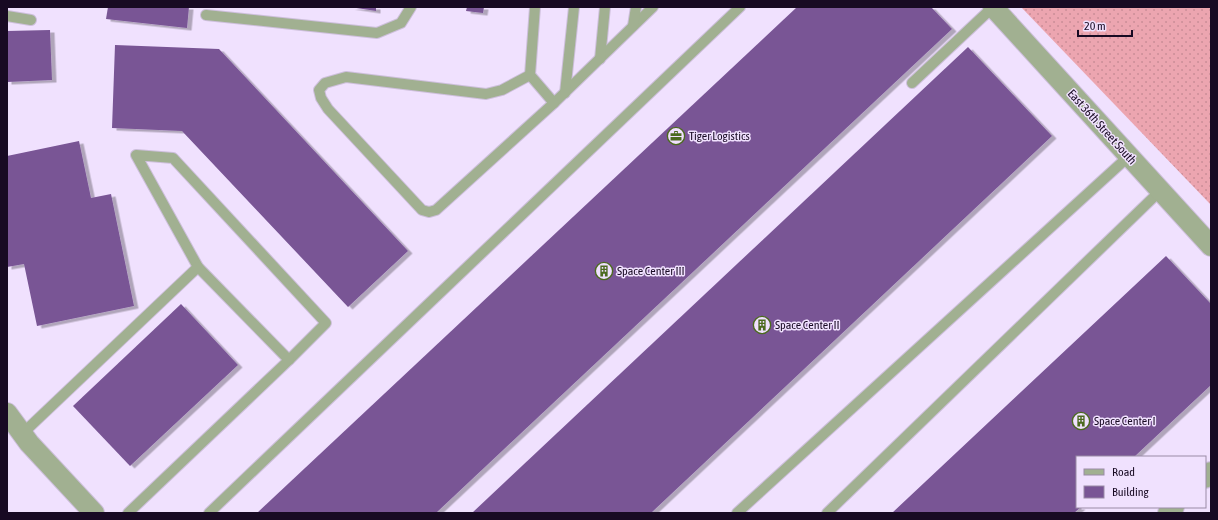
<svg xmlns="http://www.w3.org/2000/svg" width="1218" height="520" viewBox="0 0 1218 520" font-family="'Asap Condensed',sans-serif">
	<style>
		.grass { fill: url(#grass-dots) }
		.building { fill: #795595; filter: url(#shadow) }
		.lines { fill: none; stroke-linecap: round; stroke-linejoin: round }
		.service-casing { stroke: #cdbfdb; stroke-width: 12 }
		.minor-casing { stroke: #cdbfdb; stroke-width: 22 }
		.service { stroke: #a1b091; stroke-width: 10 }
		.minor { stroke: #a1b091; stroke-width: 20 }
		.labels { text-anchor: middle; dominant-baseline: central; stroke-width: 3; stroke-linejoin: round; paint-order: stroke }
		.street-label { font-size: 12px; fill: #180a23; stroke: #f0e1fe }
		.poi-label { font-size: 12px; fill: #180a23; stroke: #f0e1fe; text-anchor: start }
	</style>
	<defs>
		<pattern id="grass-dots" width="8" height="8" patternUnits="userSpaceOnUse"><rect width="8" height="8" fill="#eca5b0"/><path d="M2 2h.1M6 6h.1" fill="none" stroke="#ca8d97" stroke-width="1.8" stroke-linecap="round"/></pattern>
		<filter id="shadow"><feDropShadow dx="4.5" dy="2.5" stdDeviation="0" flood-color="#0004"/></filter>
	</defs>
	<rect width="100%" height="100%" fill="#f0e1fe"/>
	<path class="grass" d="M1021 7H1211V205Z"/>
	<g class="building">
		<path d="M108 7H189L187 28 106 19Z"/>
		<path d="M350 7H376V11Z"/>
		<path d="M467 7H484L483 13 466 11Z"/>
		<path d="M797 7H931L952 29 436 513H257Z"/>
		<path d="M50 30 52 80 7 82V31Z"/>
		<path d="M115 45 219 49 408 251 348 307 182 131 112 128Z"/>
		<path d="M968 47 1052 136 651 513H472Z"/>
		<path d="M79 141 91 198 111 194 134 306 37 326 24 264 7 267V156Z"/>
		<path d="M1166 256 1211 304V385L1134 457H1077V507H1081L1074 513H892Z"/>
		<path d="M181 304 238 365 130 466 73 406Z"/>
	</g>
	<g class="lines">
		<defs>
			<g id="service">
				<path d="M535 7 530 75 554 103 653 7"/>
				<path d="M206 15 377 33 401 23 411 7"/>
				<path d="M7 16 31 20"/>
				<path d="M633 26 636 7"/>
				<path d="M600 59 605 7"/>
				<path d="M530 75 502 90 486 94 346 77 325 83 319 90 321 98 328 109 422 210 429 212 436 210 554 103"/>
				<path d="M912 83 993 7"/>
				<path d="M565 93 574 7"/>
				<path d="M198 267 136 155 173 158 326 323 289 360"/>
				<path d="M22 434 198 267 289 360 128 513"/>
				<path d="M209 513 740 7"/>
				<path d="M737 513 1129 156"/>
				<path d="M827 513 1160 191"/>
			</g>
			<g id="minor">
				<path d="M993 7 1211 246"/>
				<path d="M7 413 29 443 94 513"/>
				<path d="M1205 478 1211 472"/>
				<path d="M1168 513 1174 507"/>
			</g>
		</defs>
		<use href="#service" class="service-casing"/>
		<use href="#minor" class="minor-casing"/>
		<use href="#service" class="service"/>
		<use href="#minor" class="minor"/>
	</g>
	<defs>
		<symbol id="office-ring" viewBox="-11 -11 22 22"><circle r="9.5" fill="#f0e1fe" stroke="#4c6a1f" stroke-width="1.5"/><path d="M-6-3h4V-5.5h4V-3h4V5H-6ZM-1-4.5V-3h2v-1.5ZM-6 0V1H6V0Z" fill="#4c6a1f"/></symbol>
		<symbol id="building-ring" viewBox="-11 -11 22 22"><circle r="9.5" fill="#f0e1fe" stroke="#4c6a1f" stroke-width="1.5"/><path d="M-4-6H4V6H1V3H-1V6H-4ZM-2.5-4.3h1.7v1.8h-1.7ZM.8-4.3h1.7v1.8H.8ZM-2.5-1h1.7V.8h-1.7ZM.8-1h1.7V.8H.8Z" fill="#4c6a1f"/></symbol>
	</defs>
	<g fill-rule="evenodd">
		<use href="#office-ring" x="666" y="126" width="20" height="20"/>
		<use href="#building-ring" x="594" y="261" width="20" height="20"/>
		<use href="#building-ring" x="752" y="315" width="20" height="20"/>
		<use href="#building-ring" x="1071" y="411" width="20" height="20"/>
	</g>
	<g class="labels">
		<g class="street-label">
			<text transform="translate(1102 127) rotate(48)">East 36th Street South</text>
		</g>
		<g class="poi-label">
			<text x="689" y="136">Tiger Logistics</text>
			<text x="617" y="271">Space Center III</text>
			<text x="775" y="325">Space Center II</text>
			<text x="1094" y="421">Space Center I</text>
		</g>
	</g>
	<rect width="1218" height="520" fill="none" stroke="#180a23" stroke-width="16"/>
	<rect x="1076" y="456" width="130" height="52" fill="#f0e1fe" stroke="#9a8ba6"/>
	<rect x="1084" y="469" width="20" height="6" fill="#a1b091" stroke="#9a8ba6"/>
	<text x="1112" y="476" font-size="12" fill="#180a23">Road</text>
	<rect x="1084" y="486" width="20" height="12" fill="#795595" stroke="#9a8ba6"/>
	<text x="1112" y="496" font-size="12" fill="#180a23">Building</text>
	<path d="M1078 30v6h54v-6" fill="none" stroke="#180a23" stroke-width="2"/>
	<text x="1084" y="30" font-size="12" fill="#180a23" stroke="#f0e1fe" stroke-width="3" paint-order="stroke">20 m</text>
</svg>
